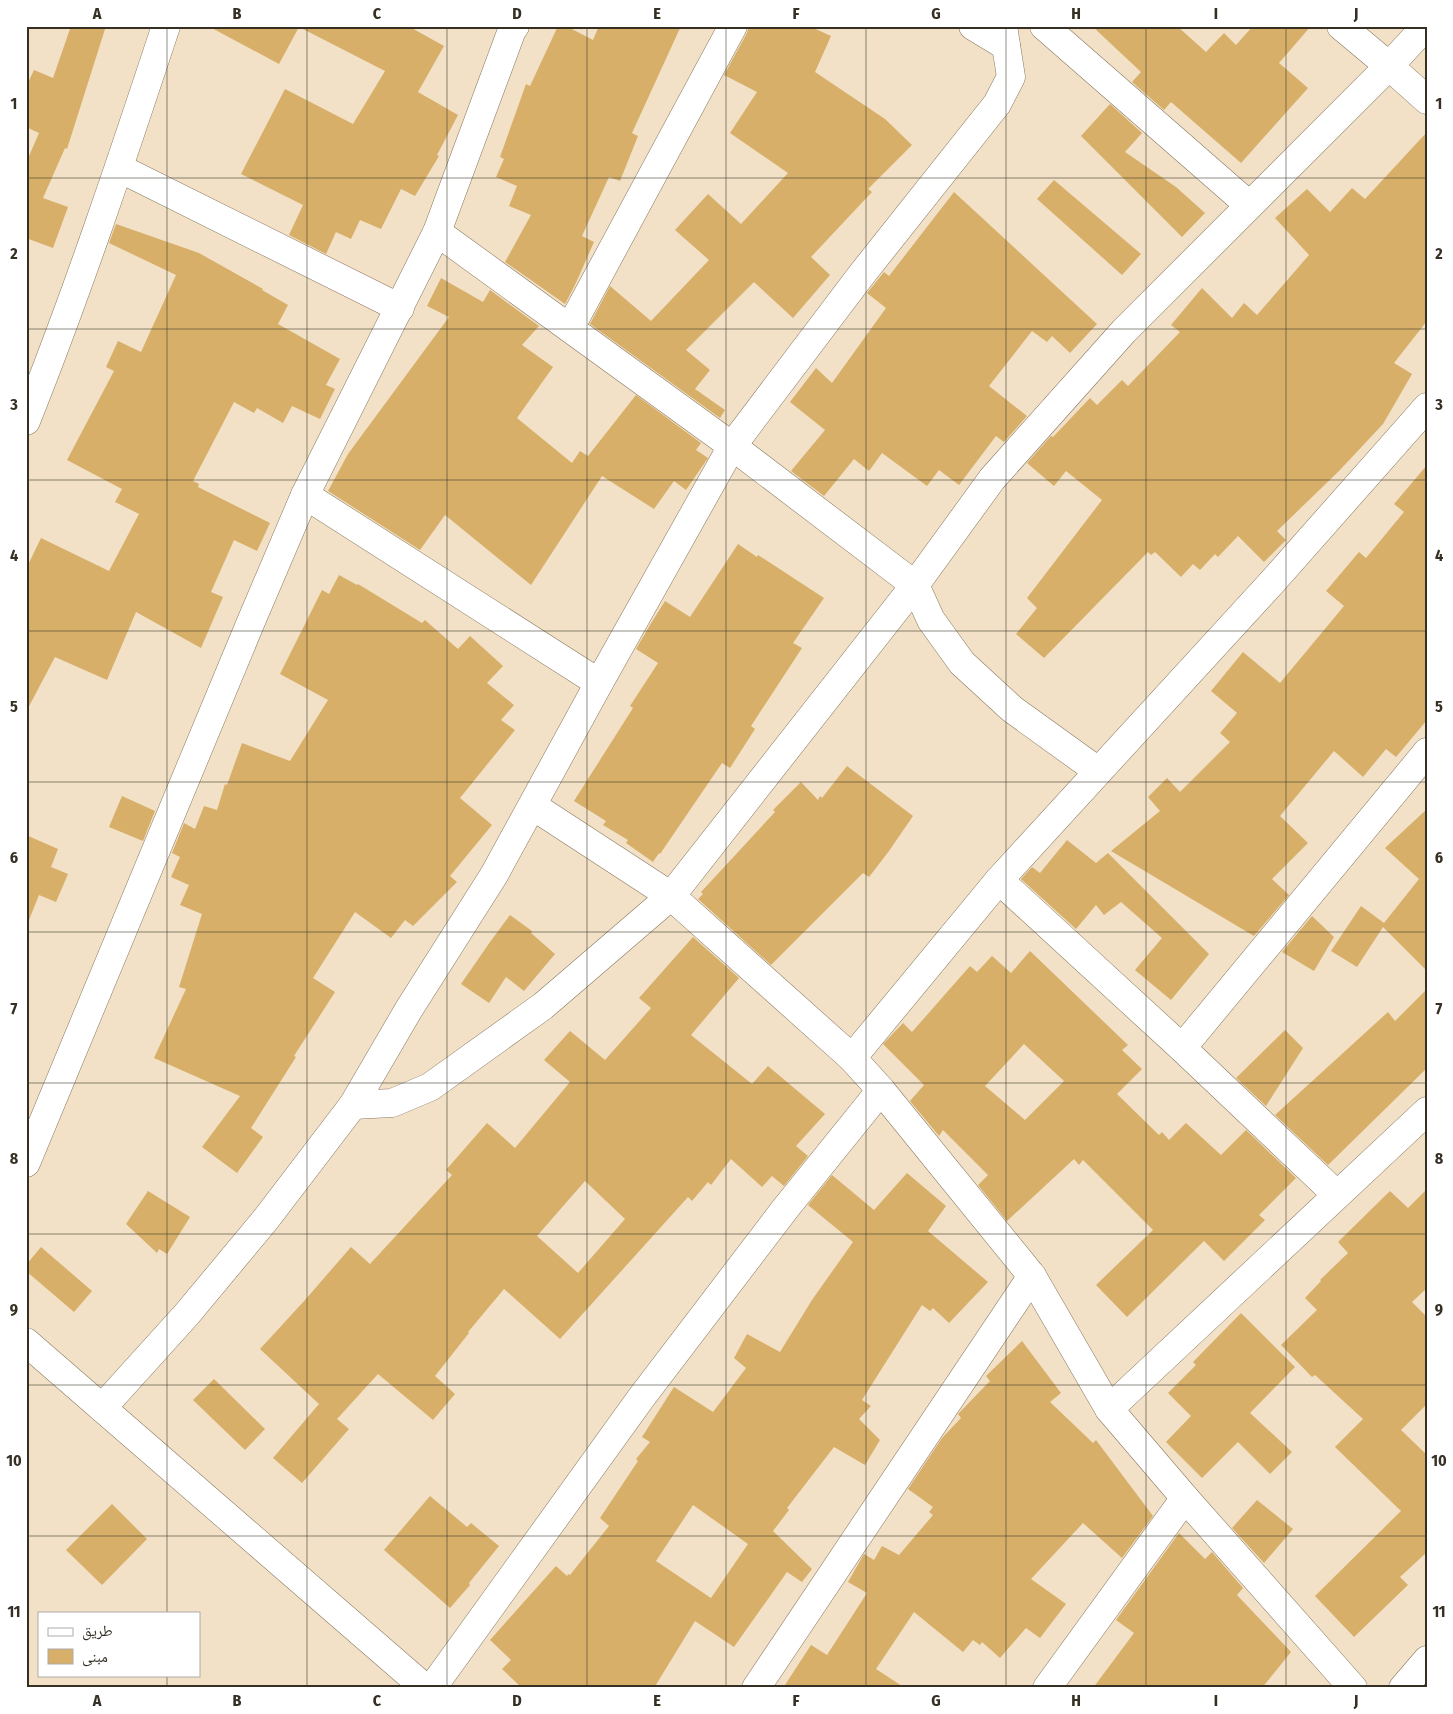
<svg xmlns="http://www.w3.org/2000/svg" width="1453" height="1714" viewBox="0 0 1453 1714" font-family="'Fira Sans Condensed','Noto Naskh Arabic',sans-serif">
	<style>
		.building { fill: #d7af69; fill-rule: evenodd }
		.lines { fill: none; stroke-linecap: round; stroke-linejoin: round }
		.street-casing { stroke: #877860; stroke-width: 29 }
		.secondary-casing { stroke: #877860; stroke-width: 29 }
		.street { stroke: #fff; stroke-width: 28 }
		.secondary { stroke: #fff; stroke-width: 28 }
		.grid { fill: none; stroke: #352f24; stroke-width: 1; stroke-opacity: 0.55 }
		.neatline { fill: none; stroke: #352f24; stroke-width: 2 }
		.grid-label { font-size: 16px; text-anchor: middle; font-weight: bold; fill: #352f24 }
	</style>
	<rect width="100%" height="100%" fill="#f2e1c6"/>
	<g class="building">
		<path d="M71 26H106L67 149 65 148 43 198 68 207 53 248 26 238V163L39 133 26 127V87L34 70 53 78Z"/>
		<path d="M208 26H408L444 46 418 92 458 115 437 155 439 156 415 196 401 189 381 229 360 220 351 239 336 232 326 254 289 235 303 205 241 174 285 89 353 124 385 71 299 27 279 64Z"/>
		<path d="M558 26H566L593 40 599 26H681L632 133 638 136 620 181 609 177 582 236 594 242 575 285 565 304 505 262 531 215 509 206 517 186 496 177 504 159 500 157 526 84 530 86Z"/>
		<path d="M749 26H809L831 36 815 72 885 119 912 145 868 189 872 192 811 257 830 275 793 318 754 282 686 350 710 370 695 389 725 410 720 418 590 324 610 286 651 321 709 260 675 230 708 194 741 224 788 173 730 133 757 92 724 75 747 33Z"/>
		<path d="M1092 26H1177L1206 52 1224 33 1236 45 1253 26H1311L1279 63 1308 88 1241 163 1171 102 1164 110 1132 82 1141 72Z"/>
		<path d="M1110 104 1142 133 1125 152 1176 187 1205 213 1182 237 1081 136Z"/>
		<path d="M1427 132V321L1394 363 1412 374 1383 424 1339 471 1277 531 1286 540 1264 562 1238 536 1218 557 1215 554 1200 570 1193 564 1181 577 1155 552 1151 555 1148 552 1044 658 1016 634 1037 608 1027 598 1102 500 1066 471 1054 486 1027 463 1051 436 1053 437 1090 398 1097 405 1122 380 1128 386 1180 332 1171 325 1202 288 1232 318 1244 303 1257 315 1309 255 1275 218 1307 189 1330 212 1352 188 1365 199Z"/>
		<path d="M1054 180 1141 254 1122 275 1037 199Z"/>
		<path d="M954 192 1097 324 1070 353 1052 336 1047 342 1032 331 989 386 1027 416 1004 442 996 436 959 485 939 470 927 486 882 453 869 471 854 459 824 496 791 471 825 430 790 402 816 368 832 383 886 308 867 293 884 272 889 276Z"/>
		<path d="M116 224 199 253 263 289 262 290 288 305 278 324 340 359 326 385 335 389 320 419 292 406 283 423 257 408 254 413 234 402 193 481 199 484 198 487 270 523 257 551 234 540 211 592 223 597 201 648 136 612 107 680 55 657 26 712V569L41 538 109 571 139 514 115 502 122 489 67 460 114 371 106 367 118 341 141 352 176 275 109 243Z"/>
		<path d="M441 278 483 302 490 290 539 326 522 345 553 367 517 418 572 463 580 451 588 456 636 395 701 443 696 450 708 458 686 490 674 481 654 509 602 476 531 585 445 515 420 550 328 491 348 454 449 317 427 306Z"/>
		<path d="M1427 465V720L1396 757 1386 749 1363 777 1334 751 1280 816 1308 843 1272 879 1289 895 1254 936 1111 851 1160 811 1148 797 1167 778 1180 792 1230 742 1220 733 1237 713 1211 691 1243 652 1280 683 1344 606 1326 591 1359 552 1366 558 1404 512 1394 504Z"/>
		<path d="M738 544 757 557 758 555 824 598 793 643 802 648 751 726 755 729 730 768 722 763 660 854 659 853 653 862 626 843 628 840 603 825 606 821 574 801 633 708 630 706 658 663 636 649 650 625 665 601 690 617Z"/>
		<path d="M339 575 357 585 358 584 422 623 425 620 458 649 470 636 503 666 487 683 514 705 501 720 515 730 460 798 492 825 450 876 457 882 413 926 405 920 391 938 355 912 313 978 335 992 294 1056 296 1057 251 1128 263 1137 237 1173 202 1147 240 1096 154 1058 186 989 179 987 202 914 180 905 189 885 171 877 180 857 172 853 184 823 195 829 204 806 217 810 225 784 227 785 242 743 290 761 328 700 280 674 322 590 329 594Z"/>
		<path d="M847 766 913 816 889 851 869 877 863 873 771 965 698 899 703 894 701 892 775 812 773 810 801 782 818 800 820 796 822 798Z"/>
		<path d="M122 796 155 811 143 841 109 827Z"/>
		<path d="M1427 809V971L1383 927 1357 967 1331 951 1361 906 1384 923 1419 879 1385 848Z"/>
		<path d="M26 835 58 849 51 867 68 874 56 902 39 895 27 925Z"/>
		<path d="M1067 840 1096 863 1108 853 1209 954 1171 1000 1135 970 1162 938 1121 902 1104 915 1096 905 1076 929 1021 879 1032 867 1040 873Z"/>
		<path d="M510 915 532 931 531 933 555 954 524 991 506 977 489 1003 461 984 490 942Z"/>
		<path d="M1312 916 1334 937 1314 971 1282 952Z"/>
		<path d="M693 937 739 978 691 1035 752 1084 768 1066 825 1114 796 1146 808 1156 784 1186 772 1176 762 1187 731 1159 711 1185 708 1182 692 1201 688 1197 560 1339 504 1289 468 1332 469 1333 435 1376 455 1394 433 1420 378 1374 337 1419 349 1429 302 1483 273 1458 319 1404 260 1349 305 1300 351 1247 370 1264 452 1175 446 1170 487 1123 515 1148 570 1082 544 1060 570 1031 605 1060 651 1008 639 998ZM585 1181 625 1219 578 1273 537 1236Z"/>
		<path d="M1030 951 1128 1045 1122 1050 1142 1069 1117 1094 1159 1135 1162 1132 1169 1140 1186 1123 1221 1155 1246 1130 1296 1178 1259 1215 1265 1220 1224 1261 1204 1241 1127 1317 1096 1285 1153 1230 1083 1160 1079 1165 1074 1159 1007 1221 978 1185 988 1175 943 1130 939 1136 910 1101 924 1085 883 1044 903 1023 912 1032 970 966 977 972 992 956 1011 973ZM1024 1044 1064 1081 1025 1120 985 1086Z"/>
		<path d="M1427 989V1068L1328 1165 1275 1115 1388 1012 1395 1021Z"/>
		<path d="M1285 1030 1303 1048 1266 1106 1236 1078Z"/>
		<path d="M907 1173 946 1206 928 1231 988 1282 949 1323 933 1308 930 1311 922 1305 862 1400 871 1406 859 1419 880 1440 865 1465 834 1447 787 1508 789 1510 773 1531 812 1569 802 1582 787 1572 734 1647 695 1621 654 1688H522L502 1669 511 1660 490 1640 556 1566 567 1576 568 1574 570 1575 609 1526 600 1518 638 1461 636 1459 650 1442 642 1437 674 1387 713 1412 746 1368 734 1358 747 1334 780 1352 812 1300 853 1242 808 1205 832 1175 874 1210ZM693 1505 748 1544 711 1598 656 1561Z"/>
		<path d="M1427 1189V1288L1412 1302 1427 1317V1404L1401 1430 1427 1455V1552L1400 1577 1408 1585 1354 1637 1315 1596 1401 1511 1335 1447 1363 1419 1315 1375 1312 1377 1281 1345 1317 1310 1305 1298 1321 1281 1320 1280 1348 1253 1338 1242 1390 1191 1408 1208Z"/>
		<path d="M148 1191 190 1217 167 1254 159 1249 157 1253 126 1224Z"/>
		<path d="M41 1247 92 1291 74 1312 26 1271V1265Z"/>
		<path d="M1241 1313 1295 1367 1250 1413 1292 1452 1270 1474 1238 1442 1202 1478 1166 1442 1191 1416 1168 1393 1196 1365 1193 1362Z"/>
		<path d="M1022 1341 1061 1393 1050 1402 1093 1443 1096 1440 1153 1516 1122 1558 1083 1523 1031 1579 1066 1604 1040 1638 1026 1628 1000 1658 982 1642 980 1645 973 1640 963 1652 914 1612 876 1669 905 1688H783L811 1645 827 1655 867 1593 848 1582 864 1554 874 1560 882 1546 899 1555 933 1515 929 1512 933 1507 908 1489 942 1438 961 1418 958 1414 990 1381 986 1376Z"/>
		<path d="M214 1379 265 1429 245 1450 193 1400Z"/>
		<path d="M430 1496 467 1527 471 1523 499 1546 469 1583 470 1585 450 1608 384 1550Z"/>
		<path d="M1257 1500 1293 1529 1264 1563 1232 1528Z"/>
		<path d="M112 1504 147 1539 102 1585 66 1550Z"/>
		<path d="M1179 1533 1205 1559 1212 1552 1243 1588 1237 1595 1291 1652 1262 1688H1093L1134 1633 1116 1620Z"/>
	</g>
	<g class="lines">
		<defs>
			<g id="street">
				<path d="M973 26 1006 46"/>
				<path d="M1044 26 1249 205"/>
				<path d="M1341 26 1389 66 1427 100"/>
				<path d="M119 168 400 308"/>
				<path d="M437 232 732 446 915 585 931 620 962 663 1012 709 1098 771"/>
				<path d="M570 328 733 26"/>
				<path d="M26 421C78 291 122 159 166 26"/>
				<path d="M305 495 599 683"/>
				<path d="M533 806 671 896 852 1058 881 1090 1032 1276 1109 1409 1185 1498 1353 1688"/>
				<path d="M999 880 1182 1048 1336 1194"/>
				<path d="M1182 1048 1427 752"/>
				<path d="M852 1058 999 880 1275 579 1427 407"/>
				<path d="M353 1105 392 1103 430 1087 543 1006 671 896 915 585 992 479 1124 331 1389 66 1426 26"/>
				<path d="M26 1163 250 624 305 495 437 232 512 30 515 26"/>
				<path d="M102 1408 187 1314 266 1219 353 1105 409 1009 494 875 599 683 732 446 862 274 997 104 1011 77 1003 26"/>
				<path d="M1109 1409 1427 1111"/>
				<path d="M432 1688 641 1398 785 1209 881 1090"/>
				<path d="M756 1688 1032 1276"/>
				<path d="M1047 1688 1185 1498"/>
				<path d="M1403 1688 1427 1660"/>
			</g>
			<path id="secondary" d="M26 1342 425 1688"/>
		</defs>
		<use href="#street" class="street-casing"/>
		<use href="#secondary" class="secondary-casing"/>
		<use href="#street" class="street"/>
		<use href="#secondary" class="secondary"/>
	</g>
	<path class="grid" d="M167 26V1613M307 26V1688M447 26V1688M587 26V1688M726 26V1688M866 26V1688M1006 26V1688M1146 26V1688M1286 26V1688M26 178H1427M26 329H1427M26 480H1427M26 631H1427M26 782H1427M26 932H1427M26 1083H1427M26 1234H1427M26 1385H1427M26 1536H1427M167 1675V1688"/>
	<rect width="1453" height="1714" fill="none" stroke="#ffffff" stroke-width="55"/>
	<rect x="38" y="1612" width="162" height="65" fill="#ffffff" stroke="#aeaca7"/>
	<rect x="48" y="1628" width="25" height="8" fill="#ffffff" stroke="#aeaca7"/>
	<text x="82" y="1636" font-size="15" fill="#352f24">طريق</text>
	<rect x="48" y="1649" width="25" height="15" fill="#d7af69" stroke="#aeaca7"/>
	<text x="82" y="1662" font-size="15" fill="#352f24">مبنى</text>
	<rect x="28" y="28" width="1398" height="1658" class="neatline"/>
	<g class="grid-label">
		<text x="97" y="19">A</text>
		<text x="237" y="19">B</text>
		<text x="377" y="19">C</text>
		<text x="517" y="19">D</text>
		<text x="657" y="19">E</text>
		<text x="796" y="19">F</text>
		<text x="936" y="19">G</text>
		<text x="1076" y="19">H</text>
		<text x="1216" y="19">I</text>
		<text x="1356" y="19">J</text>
		<text x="14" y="109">1</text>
		<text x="1439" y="109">1</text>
		<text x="14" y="259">2</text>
		<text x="1439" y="259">2</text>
		<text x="14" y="410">3</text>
		<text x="1439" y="410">3</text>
		<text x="14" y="561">4</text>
		<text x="1439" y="561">4</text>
		<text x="14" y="712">5</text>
		<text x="1439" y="712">5</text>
		<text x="14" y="863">6</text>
		<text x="1439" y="863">6</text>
		<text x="14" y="1014">7</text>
		<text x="1439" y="1014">7</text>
		<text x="14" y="1164">8</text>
		<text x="1439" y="1164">8</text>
		<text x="14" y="1315">9</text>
		<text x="1439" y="1315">9</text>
		<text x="14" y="1466">10</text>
		<text x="1439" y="1466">10</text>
		<text x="14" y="1617">11</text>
		<text x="1439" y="1617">11</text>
		<text x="97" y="1706">A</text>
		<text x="237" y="1706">B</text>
		<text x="377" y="1706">C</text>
		<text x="517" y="1706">D</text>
		<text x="657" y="1706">E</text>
		<text x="796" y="1706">F</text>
		<text x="936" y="1706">G</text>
		<text x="1076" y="1706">H</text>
		<text x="1216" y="1706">I</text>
		<text x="1356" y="1706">J</text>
	</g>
</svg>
